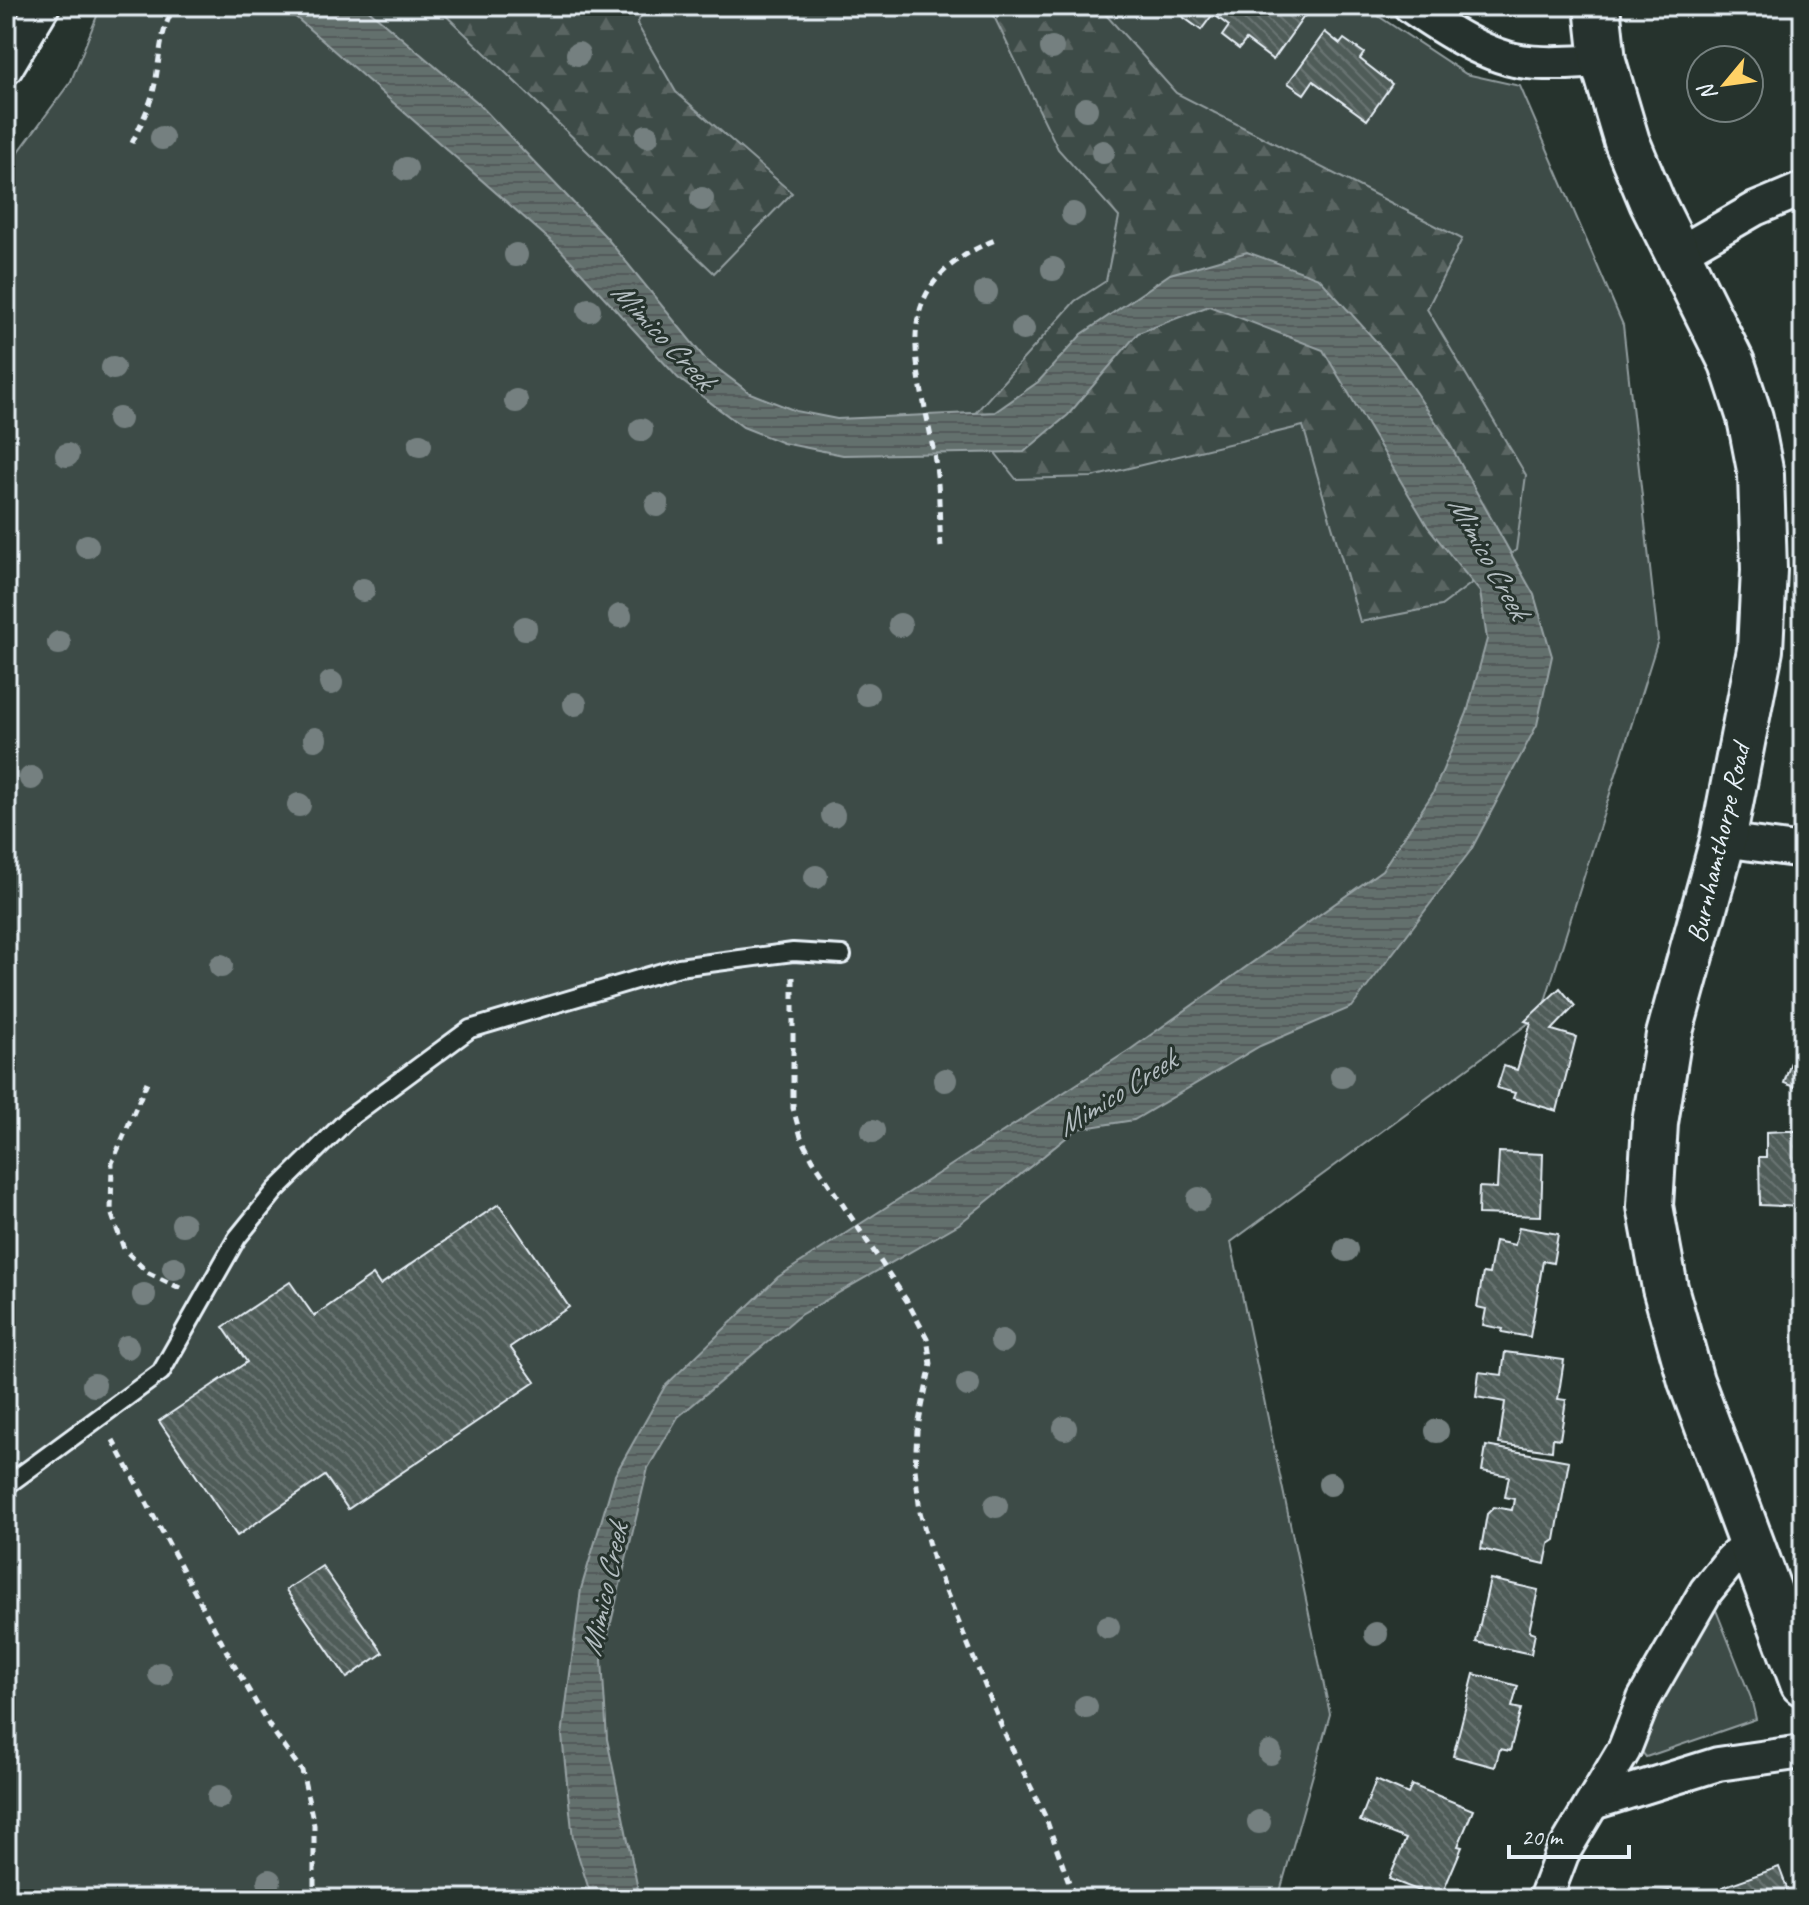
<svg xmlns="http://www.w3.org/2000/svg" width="1809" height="1905" viewBox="0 0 1809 1905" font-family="Caveat,sans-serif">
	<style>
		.green { fill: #3e4b47; stroke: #939ea0; stroke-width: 2 }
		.forest { fill: url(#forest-firs); stroke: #939ea0; stroke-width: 2 }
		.water { fill: url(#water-rules); stroke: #98a3a5; stroke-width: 2 }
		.building { fill: url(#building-back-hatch); stroke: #e8f1f8; stroke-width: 2 }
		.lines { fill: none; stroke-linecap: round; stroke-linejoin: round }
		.service-casing { stroke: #e8f1f8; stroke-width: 22 }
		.minor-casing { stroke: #e8f1f8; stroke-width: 38 }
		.secondary-casing { stroke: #e8f1f8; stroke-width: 50 }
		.path { stroke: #e8f1f8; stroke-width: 5; stroke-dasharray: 8 6; stroke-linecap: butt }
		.service { stroke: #26332d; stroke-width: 16 }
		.minor { stroke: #26332d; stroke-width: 32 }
		.secondary { stroke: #26332d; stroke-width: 44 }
		.tree { fill: #758080 }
		.labels { text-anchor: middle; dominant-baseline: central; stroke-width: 6; stroke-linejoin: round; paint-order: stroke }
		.street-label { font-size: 28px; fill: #e8f1f8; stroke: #26332d }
		.water-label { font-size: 30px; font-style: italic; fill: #b3bdc0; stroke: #26332d }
	</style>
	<defs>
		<pattern id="forest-firs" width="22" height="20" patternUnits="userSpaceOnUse" patternTransform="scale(2)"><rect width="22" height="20" fill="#3e4b47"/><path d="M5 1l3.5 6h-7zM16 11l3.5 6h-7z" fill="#5a6562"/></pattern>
		<pattern id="water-rules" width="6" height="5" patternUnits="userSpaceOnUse" patternTransform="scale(2)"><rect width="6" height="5" fill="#636f6d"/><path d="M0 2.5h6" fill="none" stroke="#535a5a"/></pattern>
		<pattern id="building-back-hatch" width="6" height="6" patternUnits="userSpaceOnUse" patternTransform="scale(2)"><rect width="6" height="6" fill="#505c59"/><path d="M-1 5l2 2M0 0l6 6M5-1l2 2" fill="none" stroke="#697472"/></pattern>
	</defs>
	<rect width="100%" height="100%" fill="#26332d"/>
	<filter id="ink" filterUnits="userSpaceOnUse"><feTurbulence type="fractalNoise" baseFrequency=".0125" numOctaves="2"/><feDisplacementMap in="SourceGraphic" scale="16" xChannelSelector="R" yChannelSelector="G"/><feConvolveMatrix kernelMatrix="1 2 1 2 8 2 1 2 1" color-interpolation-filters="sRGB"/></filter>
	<g filter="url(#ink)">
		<g class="green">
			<path d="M101 6H1363L1466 74 1520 86 1623 325 1658 640 1541 1014 1231 1242 1330 1714 1278 1899H6V169L71 81Z"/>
			<path d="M1708 1590 1751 1698 1756 1719 1646 1757 1629 1735Z"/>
		</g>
		<g class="forest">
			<path d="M436 6H646L637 24 676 92 792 193 714 273Z"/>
			<path d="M989 6H1098L1176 93 1462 239 1427 309 1526 475 1516 550 1441 606 1360 622 1303 426 1092 477 1016 479 969 420 1075 301 1106 281 1119 217 1058 149Z"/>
		</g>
		<path class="water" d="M283 6H364L477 102 606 237 706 360 750 393 796 411 837 419 995 412 1038 382 1082 334 1170 274 1247 252 1319 278 1394 361 1444 434 1534 595 1552 656 1537 725 1471 850 1352 1007 1260 1046 1134 1120 1077 1129 959 1224 800 1315 678 1417 648 1468 602 1660 607 1739 640 1899H592L573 1839 562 1736 581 1589 615 1475 665 1386 778 1277 1131 1049 1382 870 1433 793 1467 713 1487 639 1480 592 1428 527 1323 350 1209 306 1138 333 1068 415 1024 452 843 455 783 443 743 427 678 378 559 248Z"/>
		<g class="building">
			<path d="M1185 6H1292L1305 15 1273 60 1246 40 1239 49 1222 36 1229 26 1213 14 1201 30 1179 14Z"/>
			<path d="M1325 32 1340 44 1344 39 1364 53 1360 59 1392 84 1367 120 1313 81 1304 94 1288 83Z"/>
			<path d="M1560 988 1575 1006 1552 1030 1576 1037 1557 1111 1513 1098 1515 1093 1497 1088 1504 1066 1517 1070 1531 1023 1525 1021Z"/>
			<path d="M1803 1046V1090L1784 1083 1794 1053 1800 1055Z"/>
			<path d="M1786 1131H1803V1207L1760 1205 1759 1157H1766V1132Z"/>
			<path d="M1499 1152 1543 1154 1541 1216 1478 1214 1479 1187 1497 1188Z"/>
			<path d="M499 1204 569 1307 510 1347 535 1382 348 1509 325 1476 237 1536 159 1421 247 1362 223 1327 290 1282 314 1316 373 1275 380 1285Z"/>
			<path d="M1794 1214H1803V1248L1795 1249Z"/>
			<path d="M1519 1227 1558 1234 1553 1263 1543 1261 1530 1337 1502 1332 1503 1329 1483 1325 1486 1309 1477 1307 1483 1273 1489 1274 1495 1241 1515 1245Z"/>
			<path d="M1505 1352 1564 1360 1558 1399 1566 1400 1560 1439 1553 1438 1552 1451 1499 1444 1505 1402 1476 1397 1479 1372 1502 1375Z"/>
			<path d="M1486 1446 1569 1461 1555 1540 1549 1544 1545 1564 1481 1549 1487 1514 1494 1507 1512 1510 1514 1499 1505 1497 1509 1476 1482 1471Z"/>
			<path d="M322 1566 383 1653 347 1678 286 1590Z"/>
			<path d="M1490 1579 1538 1590 1529 1631 1535 1633 1531 1654 1476 1642Z"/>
			<path d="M1474 1674 1518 1686 1512 1707 1521 1709 1510 1751 1500 1749 1495 1767 1453 1756Z"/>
			<path d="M1376 1780 1408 1794 1412 1785 1473 1810 1458 1846 1462 1847 1440 1899 1389 1879 1406 1839 1360 1821Z"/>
			<path d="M1779 1867 1791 1899H1726L1722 1887Z"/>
			<path d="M1669 1891 1670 1898 1705 1893 1706 1899H1654L1653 1893Z"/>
		</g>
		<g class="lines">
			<defs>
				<path id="service" d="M6 1486 161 1372 237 1238 276 1190 349 1118 470 1029 679 967 793 952 842 955"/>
				<g id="minor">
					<path d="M1410 6C1442 28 1489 59 1528 62 1553 65 1579 62 1603 61"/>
					<path d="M6 68 43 6"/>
					<path d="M1679 253 1755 209 1803 189"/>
					<path d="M1723 840 1803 851"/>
					<path d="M1593 1803 1718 1764 1803 1752"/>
					<path d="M1545 1899 1562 1854 1624 1750 1644 1699 1706 1591 1731 1560 1752 1541"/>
				</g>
				<path id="secondary" d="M1597 6 1603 61 1627 142 1652 202 1732 363 1750 418 1761 475 1764 570 1760 650 1723 840 1669 1035 1655 1123 1650 1206 1665 1288 1691 1381 1803 1683"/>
			</defs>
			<use href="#service" class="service-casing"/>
			<use href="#minor" class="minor-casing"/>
			<use href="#secondary" class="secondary-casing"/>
			<g class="path">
				<path d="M132 143C139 128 147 112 152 96 161 65 157 35 175 6"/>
				<path d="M941 547C939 521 940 493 936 467 923 372 876 289 995 240"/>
				<path d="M793 977V1108L801 1137 813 1160 907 1301 927 1338 931 1364 917 1431 915 1469 920 1512 933 1560 1005 1734 1045 1816 1075 1899"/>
				<path d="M147 1082 112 1163 111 1212 124 1249 147 1272 180 1288"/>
				<path d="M113 1440 234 1665 270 1727 302 1771 314 1825V1899"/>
			</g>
			<use href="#service" class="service"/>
			<use href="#minor" class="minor"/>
			<use href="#secondary" class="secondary"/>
		</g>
		<g class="tree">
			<circle cx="1052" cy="48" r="12"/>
			<circle cx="578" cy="54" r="12"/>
			<circle cx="1086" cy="109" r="12"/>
			<circle cx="647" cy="136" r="12"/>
			<circle cx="162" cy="138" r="12"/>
			<circle cx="1103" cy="152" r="12"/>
			<circle cx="406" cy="169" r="12"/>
			<circle cx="702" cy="199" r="12"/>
			<circle cx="1073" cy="214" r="12"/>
			<circle cx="516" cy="255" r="12"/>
			<circle cx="1053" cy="269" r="12"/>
			<circle cx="986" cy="292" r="12"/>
			<circle cx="589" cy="310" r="12"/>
			<circle cx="1023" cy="329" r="12"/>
			<circle cx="113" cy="368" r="12"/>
			<circle cx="516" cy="401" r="12"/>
			<circle cx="119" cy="419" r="12"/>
			<circle cx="641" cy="430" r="12"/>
			<circle cx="420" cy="445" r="12"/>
			<circle cx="67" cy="455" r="12"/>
			<circle cx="657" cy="505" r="12"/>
			<circle cx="87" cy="546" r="12"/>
			<circle cx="363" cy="590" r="12"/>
			<circle cx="620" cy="616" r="12"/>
			<circle cx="900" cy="625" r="12"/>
			<circle cx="525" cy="628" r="12"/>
			<circle cx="59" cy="643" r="12"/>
			<circle cx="331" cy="683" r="12"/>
			<circle cx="867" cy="694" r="12"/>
			<circle cx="575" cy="704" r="12"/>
			<circle cx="315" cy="739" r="12"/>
			<circle cx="31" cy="778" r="12"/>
			<circle cx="299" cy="805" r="12"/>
			<circle cx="833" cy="815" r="12"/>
			<circle cx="816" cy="877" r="12"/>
			<circle cx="221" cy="966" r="12"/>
			<circle cx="1342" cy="1076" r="12"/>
			<circle cx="945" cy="1080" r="12"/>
			<circle cx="873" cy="1131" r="12"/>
			<circle cx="1199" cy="1199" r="12"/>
			<circle cx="183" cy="1224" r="12"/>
			<circle cx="1346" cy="1250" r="12"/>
			<circle cx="174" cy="1268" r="12"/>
			<circle cx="144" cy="1295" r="12"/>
			<circle cx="1002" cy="1341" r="12"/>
			<circle cx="127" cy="1347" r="12"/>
			<circle cx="94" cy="1385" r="12"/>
			<circle cx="968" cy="1385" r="12"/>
			<circle cx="1065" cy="1428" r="12"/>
			<circle cx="1437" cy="1431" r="12"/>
			<circle cx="1330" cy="1484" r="12"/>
			<circle cx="996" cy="1506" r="12"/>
			<circle cx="1108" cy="1627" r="12"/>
			<circle cx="1376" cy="1634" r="12"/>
			<circle cx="160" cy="1674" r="12"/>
			<circle cx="1086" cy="1707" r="12"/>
			<circle cx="1270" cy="1753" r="12"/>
			<circle cx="219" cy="1797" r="12"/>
			<circle cx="1259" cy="1822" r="12"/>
			<circle cx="269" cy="1881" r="12"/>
		</g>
	</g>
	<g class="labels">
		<g class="street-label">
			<text transform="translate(1718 843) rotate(-77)">Burnhamthorpe Road</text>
		</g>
		<g class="water-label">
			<text transform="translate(663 335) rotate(47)">Mimico Creek</text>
			<text transform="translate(1489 557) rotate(61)">Mimico Creek</text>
			<text transform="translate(1116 1093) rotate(-32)">Mimico Creek</text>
			<text transform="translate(604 1590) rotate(-78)">Mimico Creek</text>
		</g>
	</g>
	<rect width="1809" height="1905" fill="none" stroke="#26332d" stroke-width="32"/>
	<rect x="16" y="16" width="1777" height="1873" fill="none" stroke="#e8f1f8" stroke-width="3" filter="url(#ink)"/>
	<g transform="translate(1725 84) rotate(241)"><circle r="38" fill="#26332d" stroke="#747f7e" stroke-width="2"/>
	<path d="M0-6L14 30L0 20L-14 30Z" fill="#ffd166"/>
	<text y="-12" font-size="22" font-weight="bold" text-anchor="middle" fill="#e8f1f8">N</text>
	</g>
	<path d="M1509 1845v12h120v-12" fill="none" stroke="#e8f1f8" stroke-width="4"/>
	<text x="1521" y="1845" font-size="24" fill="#e8f1f8" stroke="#26332d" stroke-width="6" paint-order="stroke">20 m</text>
</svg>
